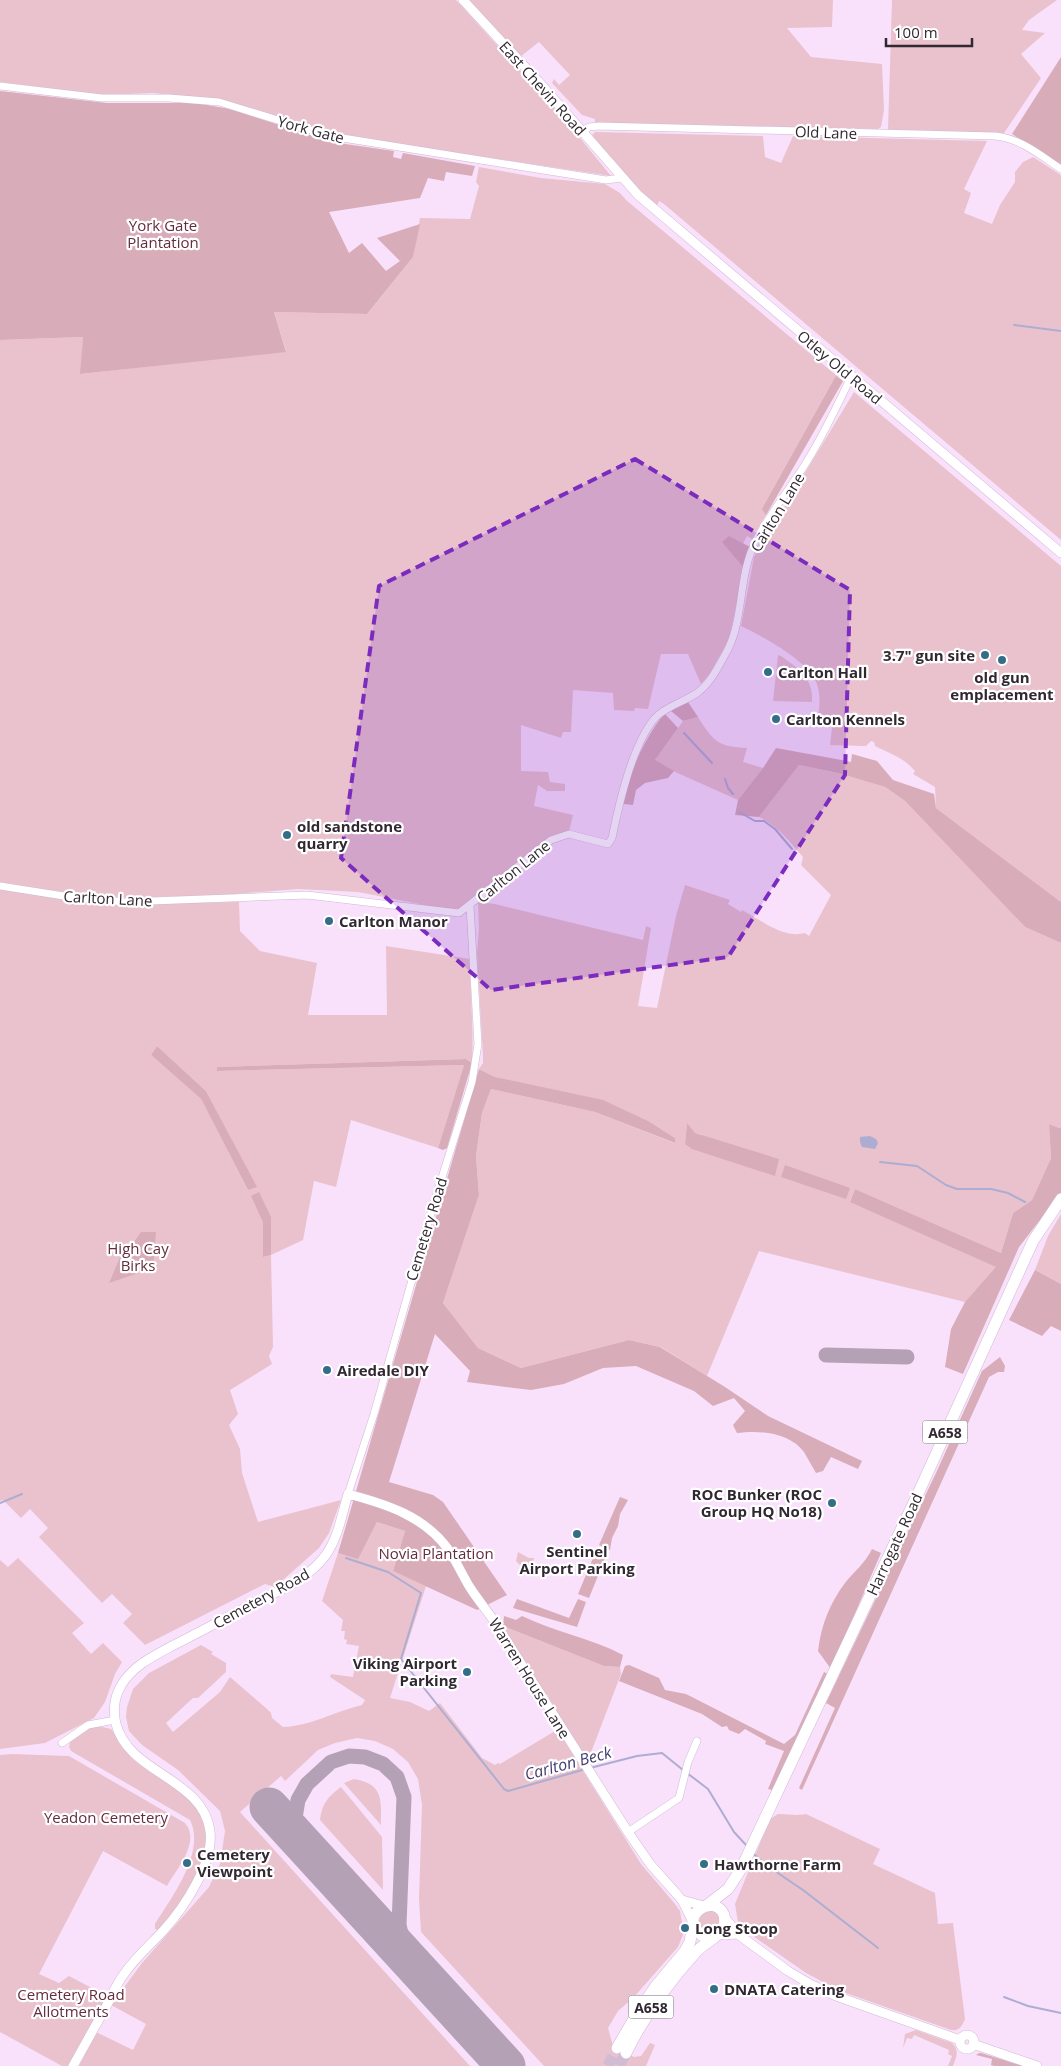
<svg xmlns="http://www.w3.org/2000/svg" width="1061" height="2066" viewBox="0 0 1061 2066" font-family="'Open Sans',sans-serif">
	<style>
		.green { fill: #e9c2cd; fill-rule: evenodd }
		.forest { fill: #d8acb9 }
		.water { fill: #adadd2 }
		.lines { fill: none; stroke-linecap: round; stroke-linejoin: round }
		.stream { stroke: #adadd2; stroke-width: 2 }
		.taxiway { stroke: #b4a1b6; stroke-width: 15 }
		.runway { stroke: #b4a1b6; stroke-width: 39 }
		.trunk-tunnel { stroke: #d1bcd4; stroke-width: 11; stroke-dasharray: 11 5.5; stroke-linecap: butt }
		.minor-casing { stroke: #cfb9d2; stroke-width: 8 }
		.tertiary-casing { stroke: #cfb9d2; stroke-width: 10 }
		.trunk-casing { stroke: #cfb9d2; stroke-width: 12 }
		.minor { stroke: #fff; stroke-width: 7 }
		.tertiary { stroke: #fff; stroke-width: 9 }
		.trunk { stroke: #fff; stroke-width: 11 }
		.marked { fill: #7b2cbf; fill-opacity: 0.2; stroke: #7b2cbf; stroke-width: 4; stroke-dasharray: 10 6; stroke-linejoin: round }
		.poi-dot { fill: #346d87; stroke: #fff; stroke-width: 2 }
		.labels { text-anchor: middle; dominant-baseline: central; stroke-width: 4.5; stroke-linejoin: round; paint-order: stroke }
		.shield { fill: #fff; stroke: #6f6870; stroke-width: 1 }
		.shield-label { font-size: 14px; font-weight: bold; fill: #312832 }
		.street-label { font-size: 15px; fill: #312832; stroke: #fff }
		.park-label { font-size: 15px; fill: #632c3f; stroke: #fff }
		.poi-label { font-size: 15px; font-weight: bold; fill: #312832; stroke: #fff; text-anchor: start }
		.water-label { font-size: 16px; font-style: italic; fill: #423e70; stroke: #fff }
	</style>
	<rect width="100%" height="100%" fill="#f9e1fc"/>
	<g class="green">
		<path d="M0 0H456L567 122 611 176 332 134 193 97 153 93 104 95 0 82Z"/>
		<path d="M468 0H833L832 27 787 28 811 57 882 64 884 110 881 127 878 129 595 123V119L582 115 552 83 554 79 559 85 570 75 539 42 520 57Z"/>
		<path d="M892 0H1057L1029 20 1022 30 1045 33 1021 54 1041 78 1004 133 888 130Z"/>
		<path d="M595 132 763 136 765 157 781 163 793 136 987 141 964 189 971 193 964 213 992 224 1000 205 1015 182V172L1023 162 1033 157 1061 175V540L664 204 659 201 657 206 639 192 592 135Z"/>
		<path d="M479 167 541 178 605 184 620 193 626 200 843 381 752 539 747 536 743 544 729 536 744 568 729 639 710 673 701 684 688 654H661L648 709 635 708 634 711 614 710 613 693 573 690 571 732H563L561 738 521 725V771L548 772 550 782 565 784V791H547L538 785 534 806 573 815 569 832 557 834 548 839 470 902 460 908 450 910 358 892 298 889 222 895 121 898 54 891 0 882V340L83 337 81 374 286 351 274 312 367 314 413 257 420 218 470 219 479 186 476 182Z"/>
		<path d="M854 392 1061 566V902L936 808 935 787 913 774 915 771C903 757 890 754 875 746L874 742 871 741 866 746H863L830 745 833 719 818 717C820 704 821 689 814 678 802 658 762 636 741 626L754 557Z"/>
		<path d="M778 655 781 656C798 668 814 679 812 702L773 701Z"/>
		<path d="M698 717C713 741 718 747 747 748L743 762 763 768 738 800 662 766 655 760 683 721Z"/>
		<path d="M799 765 838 773 885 787 905 801 1025 927 1061 943V1127L1059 1128 1049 1124 1051 1158 1032 1200 1013 1213 1001 1253 855 1189 850 1201 997 1267 965 1302 759 1251 707 1376 661 1347 629 1340 521 1368 478 1348 443 1303 479 1195 476 1156 482 1113 491 1089 595 1112 674 1143 675 1138 650 1122 495 1077 479 1069 483 1063V1056L477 954 479 928 478 902 495 904 643 940 646 926 651 928 638 1006 657 1008 676 916 685 885 730 900 728 904 741 912 742 910C761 920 784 939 805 933L809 936 831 895 801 865 803 857C789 841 778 826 759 817ZM687 1124 695 1133 702 1135 685 1144Z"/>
		<path d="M0 888 123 904 239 902 240 931 260 951 317 963 308 1015H387L386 946 470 959C470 994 474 1029 472 1063L466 1059 217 1067 218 1071 464 1065 438 1148 351 1120 336 1187 314 1181 303 1240 271 1255 273 1347 269 1356 272 1364 230 1390 238 1414 229 1425 240 1449 242 1473 258 1522 341 1500 329 1533 319 1548 275 1587 265 1584 145 1645 123 1623 132 1614 112 1594 102 1603 39 1537 48 1528 30 1509 21 1518 3 1500 0 1501ZM157 1046 206 1091 256 1186 248 1190 201 1099 151 1055ZM263 1222 271 1255 263 1257ZM134 1242 109 1283 124 1247Z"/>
		<path d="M1061 1214V1284L1035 1270 1048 1236Z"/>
		<path d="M377 1522 405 1531 393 1571 426 1586 390 1698 410 1702 429 1711 440 1703 482 1758 495 1765 498 1763 500 1764 555 1731 560 1734 641 1864 675 1904 680 1911 682 1923 683 1935 678 1947 634 1997 618 2011 608 2028 613 2046 634 2057 641 2056 650 2043 655 2045 646 2066H544L421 1932 419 1899 422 1805 418 1779 408 1762 393 1749 375 1741 357 1738 335 1743 318 1750 285 1781 281 1776 240 1812 470 2066H79L96 2032 133 2050 146 2024 111 2005 142 1963 209 1887 220 1864 225 1831 220 1811 178 1770 142 1745 129 1731 126 1717 127 1707 133 1689 149 1673 201 1645 213 1652 211 1654 226 1663V1672L198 1698H193L166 1723 173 1732 220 1692 230 1677 267 1709 271 1713 272 1718 283 1727C311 1726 336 1711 362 1705L365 1700 330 1677 331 1674 353 1677 359 1646 346 1644 347 1640 344 1639 345 1631H341L343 1620 322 1601 338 1553 358 1558Z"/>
		<path d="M518 1552 529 1558H534L532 1566C525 1568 521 1567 516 1561Z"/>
		<path d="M18 1558 84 1623 72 1633 91 1654 103 1643 122 1662 115 1674 105 1702 94 1718 45 1743 0 1749V1560L8 1567Z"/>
		<path d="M503 1626 604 1666 620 1667 621 1674 590 1755 588 1757H584L551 1706 548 1695 544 1693Z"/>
		<path d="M98 1726 111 1729C119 1739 124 1750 133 1759 148 1772 166 1780 181 1792 234 1835 192 1888 160 1930L155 1929V1924C172 1897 206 1852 190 1820L71 1751 69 1747 71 1738 85 1730Z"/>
		<path d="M12 1754 69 1756 185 1823C201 1842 177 1868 167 1886L103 1851 39 1974 59 1983 69 1976 107 1996 68 2066H62L0 2032V1755Z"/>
		<path d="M354 1779C384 1784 381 1800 381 1825L344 1783Z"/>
		<path d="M341 1787 382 1837 383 1890 320 1820C322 1803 328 1797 341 1787Z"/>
		<path d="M778 1814C789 1814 795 1816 806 1814L880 1849 873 1864 935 1893 938 1924 953 1923 965 2019C962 2026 960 2031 951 2030L840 1991 806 1973 743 1929 738 1922 735 1904 770 1819Z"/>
		<path d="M708 1908 719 1914 720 1925 714 1931 707 1932 699 1926 698 1917Z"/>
		<path d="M916 2030 952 2043C960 2051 956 2058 953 2066H948L952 2056 948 2054 949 2050 914 2035 912 2039 907 2038 903 2048 905 2034Z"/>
	</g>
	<g class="forest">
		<path d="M1061 57V165L1012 134Z"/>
		<path d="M0 91 107 103H195L230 109 331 142 394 151 393 157 401 159 403 153 475 166 472 176 446 172 444 181 428 178 420 198 329 212 349 253 362 243 386 271 400 261 377 238 420 224 413 257 367 314 274 312 286 352 80 374 83 337 0 340Z"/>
		<path d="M836 376 843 381 766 515 762 509Z"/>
		<path d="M729 536 752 548 744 568 722 542Z"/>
		<path d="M688 702 698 717 683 721 671 711Z"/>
		<path d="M665 714 678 728 655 760 674 771 668 778 645 783 636 790 633 805 624 804C624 782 649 729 665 714Z"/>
		<path d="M776 748 847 761 851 762 852 754 877 761 893 780 934 794 936 808 1061 902V943L1025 927 905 801 885 787 838 773 799 765 759 817 735 815 738 800 763 768Z"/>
		<path d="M157 1046 206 1091 257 1187 248 1190 201 1099 151 1055Z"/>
		<path d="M466 1059 472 1063 447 1148 443 1150 438 1148 464 1065 217 1071V1067Z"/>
		<path d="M479 1069 495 1077 603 1100 650 1122 675 1138V1143L595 1112 491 1089 482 1113 476 1156 479 1195 443 1303 478 1348 521 1368 629 1340 660 1347 725 1387 768 1416 862 1461 858 1469 831 1457 823 1471 816 1473C812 1466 808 1459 804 1452 789 1432 759 1430 737 1433L733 1425 745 1411 734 1398 713 1406 694 1391 636 1366 603 1368 564 1384 531 1390 467 1382 470 1371 435 1334 389 1482 433 1495 443 1502 507 1595 477 1610 393 1571 405 1531 377 1522 358 1559 338 1553Z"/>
		<path d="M687 1123 695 1133 779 1159 775 1176 692 1149 685 1144Z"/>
		<path d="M1049 1124 1059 1128 1061 1127V1193L1019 1247 963 1374 945 1367 951 1329 965 1302 996 1267 850 1202 855 1189 1001 1253 1013 1213 1032 1200 1051 1158Z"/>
		<path d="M785 1165 850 1188 846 1199 781 1177Z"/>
		<path d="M259 1192 271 1217V1255L263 1257V1222L251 1196Z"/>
		<path d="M141 1232H156L153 1268 109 1283 124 1247 134 1242Z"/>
		<path d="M1035 1270 1061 1284V1331L1051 1326 1042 1336 1009 1320Z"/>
		<path d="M1000 1357 1005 1366 1004 1372H998L989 1377 802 1790 799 1788 835 1708 826 1703 936 1473 982 1371Z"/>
		<path d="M620 1497 628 1500 620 1514 618 1526 612 1538 610 1550 599 1545Z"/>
		<path d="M872 1549 881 1553 831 1669 818 1651C821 1625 830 1603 845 1583 855 1570 864 1565 872 1549Z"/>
		<path d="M596 1551 606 1556 589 1598 578 1594Z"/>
		<path d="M517 1599 569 1618 578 1599 586 1602 577 1627 513 1608Z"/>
		<path d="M504 1616 516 1620 522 1616C555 1632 591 1638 623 1655L620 1667 604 1666 503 1626Z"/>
		<path d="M629 1665 659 1678 665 1690 686 1694 784 1744 795 1735 824 1672 828 1674 772 1790 768 1789 784 1751 765 1744 766 1741 745 1729 739 1734 729 1730 727 1726 722 1727 702 1714 619 1681 625 1666Z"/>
		<path d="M979 2053H981L1023 2066H994L991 2065 992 2059 976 2055Z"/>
	</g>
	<path class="water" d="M870 1136 876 1139 878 1143 875 1149 862 1147 860 1142V1137Z"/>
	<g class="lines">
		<g class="stream">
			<path d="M1014 325 1061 331"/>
			<path d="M684 733 712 763"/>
			<path d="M725 779 728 788 733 794"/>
			<path d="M739 812 755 821H764L775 829 792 849"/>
			<path d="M880 1162 917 1166 946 1185 957 1189H991L1008 1193 1025 1202"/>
			<path d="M0 1503 22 1494"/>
			<path d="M346 1558 388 1572 421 1593 401 1659 504 1789 508 1791 586 1769"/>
			<path d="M590 1768 637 1756 662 1753 683 1770"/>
			<path d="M687 1773 708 1789 734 1832 746 1845"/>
			<path d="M753 1853 763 1863 803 1890 878 1948"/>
			<path d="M1004 1997 1028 2006 1061 2013"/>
		</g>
		<g class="taxiway">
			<path d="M826 1355 907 1357"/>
			<path d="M310 1851 299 1835 295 1818 298 1800 307 1784 331 1762 349 1756 365 1757 383 1764 397 1777 404 1797 399 1925 404 1947 419 1971"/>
		</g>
		<path class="runway" d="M269 1807 506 2066"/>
		<g class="trunk-tunnel">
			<path d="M608 2066 617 2048"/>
			<path d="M619 2066 626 2053"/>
		</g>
		<defs>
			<g id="minor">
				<path d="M0 86 102 98H169L219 102 330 136 606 180 621 178"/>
				<path d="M583 131 589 127 599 126 995 136C1020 138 1041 156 1061 169"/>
				<path d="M0 886 64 896 125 902 307 895 459 913 551 840 569 834 608 844 612 838C619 804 632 745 655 718 666 706 684 702 697 693 710 684 718 667 726 653 744 621 738 581 753 547 767 516 792 487 809 458 825 432 838 404 851 377"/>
				<path d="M348 1494 374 1414 433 1206 472 1082 478 1044 470 906"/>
				<path d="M62 1743 88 1725 115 1720"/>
				<path d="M628 1832 679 1798 688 1762 697 1741"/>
				<path d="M716 1936 739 1935"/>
			</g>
			<g id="tertiary">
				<path d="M463 0 538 81 638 195 1061 553"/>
				<path d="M682 1900 704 1906"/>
				<path d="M724 1917 739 1935 788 1971 810 1984 836 1996 960 2040"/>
				<circle cx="967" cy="2042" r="7"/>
				<path d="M973 2044 1037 2066"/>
				<path d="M73 2066C84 2046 96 2025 107 2005 112 1995 117 1983 124 1974 135 1958 150 1945 163 1931 184 1908 214 1863 210 1831 203 1778 129 1774 116 1724 113 1712 114 1697 121 1686 131 1667 153 1656 172 1646 200 1632 227 1617 255 1603 280 1590 308 1579 325 1556 338 1539 342 1514 348 1494 386 1504 424 1516 448 1549 456 1561 462 1574 469 1586 476 1597 484 1607 492 1618L628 1832 650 1864 682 1900 693 1922"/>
			</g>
			<g id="trunk">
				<path d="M706 1906 728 1889 741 1869 917 1496 1033 1241 1061 1199"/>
				<path d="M617 2048 638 2012 655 1987 685 1951 690 1942 693 1923"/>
				<path d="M626 2053C645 2014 667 1984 696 1952 703 1944 718 1937 722 1930 725 1926 725 1920 724 1915 714 1891 675 1918 703 1936H714"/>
			</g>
		</defs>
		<use href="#minor" class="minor-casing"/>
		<use href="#tertiary" class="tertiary-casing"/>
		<use href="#trunk" class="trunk-casing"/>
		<use href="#minor" class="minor"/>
		<use href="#tertiary" class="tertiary"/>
		<use href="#trunk" class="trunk"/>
	</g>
	<path class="marked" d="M635 459 850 590 845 775 728 957 491 990 341 858 379 586Z"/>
	<g class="poi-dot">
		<circle cx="985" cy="655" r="5"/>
		<circle cx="1002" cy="660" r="5"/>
		<circle cx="768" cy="672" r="5"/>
		<circle cx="776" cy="719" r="5"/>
		<circle cx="287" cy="835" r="5"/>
		<circle cx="329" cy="921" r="5"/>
		<circle cx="327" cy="1370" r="5"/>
		<circle cx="832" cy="1503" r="5"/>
		<circle cx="577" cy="1534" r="5"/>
		<circle cx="467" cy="1672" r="5"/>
		<circle cx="187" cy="1863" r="5"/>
		<circle cx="704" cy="1864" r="5"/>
		<circle cx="685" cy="1928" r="5"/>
		<circle cx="714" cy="1989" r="5"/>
	</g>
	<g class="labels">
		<g class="shield">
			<rect x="922.5" y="1420.5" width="45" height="23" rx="4"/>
			<rect x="628.5" y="1995.5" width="45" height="23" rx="4"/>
		</g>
		<g class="shield-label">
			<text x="945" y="1432">A658</text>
			<text x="651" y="2007">A658</text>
		</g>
		<g class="street-label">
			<text transform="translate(543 88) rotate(48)">East Chevin Road</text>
			<text transform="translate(311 129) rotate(15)">York Gate</text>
			<text transform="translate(826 132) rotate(2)">Old Lane</text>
			<text transform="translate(840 367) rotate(40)">Otley Old Road</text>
			<text transform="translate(777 512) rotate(-59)">Carlton Lane</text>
			<text transform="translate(513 871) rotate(-39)">Carlton Lane</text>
			<text transform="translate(108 898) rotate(3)">Carlton Lane</text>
			<text transform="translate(426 1229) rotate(-73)">Cemetery Road</text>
			<text transform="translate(894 1544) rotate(-65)">Harrogate Road</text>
			<text transform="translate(261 1598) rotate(-29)">Cemetery Road</text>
			<text transform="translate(530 1678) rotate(58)">Warren House Lane</text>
		</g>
		<g class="park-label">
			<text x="163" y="225">York Gate<tspan x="163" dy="17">Plantation</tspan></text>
			<text x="138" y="1248">High Cay<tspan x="138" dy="17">Birks</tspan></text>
			<text x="436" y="1553">Novia Plantation</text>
			<text x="106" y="1817">Yeadon Cemetery</text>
			<text x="71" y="1994">Cemetery Road<tspan x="71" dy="17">Allotments</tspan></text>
		</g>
		<g class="poi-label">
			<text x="975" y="655" text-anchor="end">3.7" gun site</text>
			<text x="778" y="672">Carlton Hall</text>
			<text x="1002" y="677" text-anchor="middle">old gun<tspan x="1002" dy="17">emplacement</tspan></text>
			<text x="786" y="719">Carlton Kennels</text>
			<text x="297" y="826">old sandstone<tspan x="297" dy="17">quarry</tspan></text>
			<text x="339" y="921">Carlton Manor</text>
			<text x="337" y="1370">Airedale DIY</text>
			<text x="822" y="1494" text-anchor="end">ROC Bunker (ROC<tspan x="822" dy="17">Group HQ No18)</tspan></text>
			<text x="577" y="1551" text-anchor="middle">Sentinel<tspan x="577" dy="17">Airport Parking</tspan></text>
			<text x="457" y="1663" text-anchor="end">Viking Airport<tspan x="457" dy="17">Parking</tspan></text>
			<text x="197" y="1854">Cemetery<tspan x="197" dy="17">Viewpoint</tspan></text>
			<text x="714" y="1864">Hawthorne Farm</text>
			<text x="695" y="1928">Long Stoop</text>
			<text x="724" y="1989">DNATA Catering</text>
		</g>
		<g class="water-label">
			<text transform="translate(568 1763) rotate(-15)">Carlton Beck</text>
		</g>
	</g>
	<path d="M886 38v8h86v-8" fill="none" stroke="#312832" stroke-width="2.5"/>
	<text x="894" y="38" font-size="15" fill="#312832" stroke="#ffffff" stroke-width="4" paint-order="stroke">100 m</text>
</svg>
